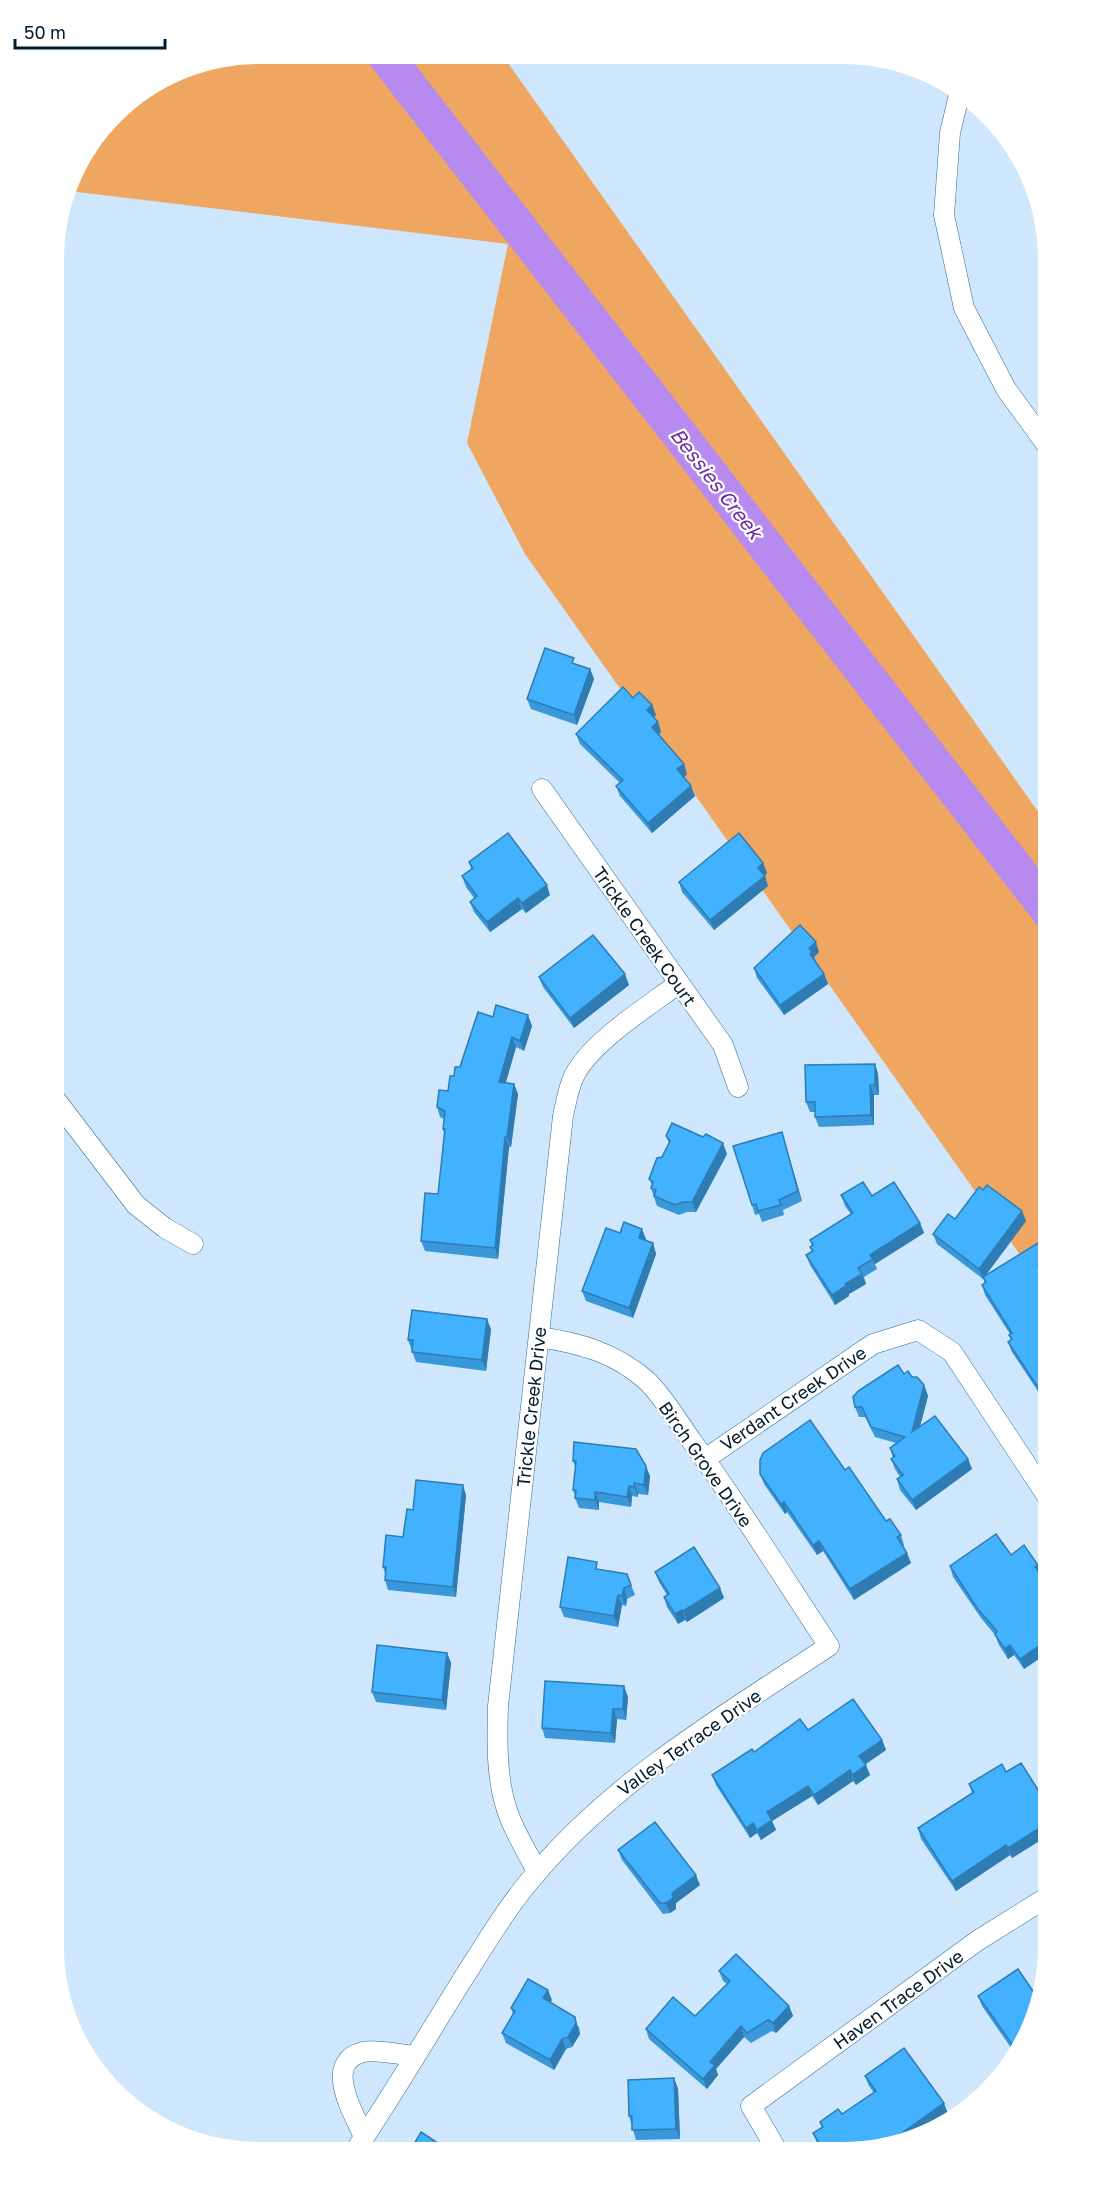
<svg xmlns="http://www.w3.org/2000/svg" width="1103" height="2206" viewBox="0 0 1103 2206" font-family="'Golos Text',sans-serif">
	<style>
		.green { fill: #eea661 }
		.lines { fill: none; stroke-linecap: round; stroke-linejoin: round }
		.river { stroke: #b78aef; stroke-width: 36 }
		.street-casing { stroke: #306c99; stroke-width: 21 }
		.street { stroke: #fff; stroke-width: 20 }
		.wall { fill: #3998da }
		.shaded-wall { fill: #2e7cb2 }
		.building { fill: #42b1fe; stroke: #2e7cb2; stroke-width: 1.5 }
		.labels { text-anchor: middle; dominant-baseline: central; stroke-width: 4.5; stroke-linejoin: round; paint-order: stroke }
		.street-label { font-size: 18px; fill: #021b2d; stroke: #fff }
		.water-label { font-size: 20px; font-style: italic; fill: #6a2da2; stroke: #fff }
	</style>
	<rect width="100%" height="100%" fill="#cfe7fc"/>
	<path class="green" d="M259 54 503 56 1049 827V1296L525 554 467 443 508 244 69 191 75 168 124 105 181 70Z"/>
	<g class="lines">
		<path class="river" d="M385 55 1049 911"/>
		<defs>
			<g id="street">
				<path d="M959 95 950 133 944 215 964 308 1006 389 1049 448"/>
				<path d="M542 789 723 1045 738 1087"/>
				<path d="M55 1099 136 1205 165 1228 193 1244"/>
				<path d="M705 1459 873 1344 918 1330 952 1352 1049 1499"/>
				<path d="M537 1871C527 1852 515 1833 508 1813 496 1779 497 1742 498 1706L563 1116C566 1103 568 1089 574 1076 591 1042 647 1007 678 984"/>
				<path d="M364 2137C354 2113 322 2063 363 2052 376 2049 401 2055 415 2056"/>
				<path d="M355 2151C394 2093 429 2033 466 1974 489 1938 511 1901 539 1870 620 1776 727 1714 829 1646 783 1577 740 1507 691 1440 679 1423 662 1395 647 1381 616 1353 580 1343 539 1337"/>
				<path d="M778 2152 751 2106 977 1941 1049 1896"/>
			</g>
		</defs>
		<use href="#street" class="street-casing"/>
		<use href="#street" class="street"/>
	</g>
	<g class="wall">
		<path d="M590 669 594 679 577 725 531 709 527 699Z"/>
		<path d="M633 698 652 705 656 715 654 717 658 722 661 732 658 735 687 774 684 777 695 796 652 833 620 796 616 786 620 783 580 744 576 734Z"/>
		<path d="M469 862 550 895 526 913 522 909 490 932 474 912 470 902 474 898 466 887 462 876 471 869Z"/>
		<path d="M763 863 767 873 764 876 768 886 714 930 682 892 679 882Z"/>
		<path d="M819 952 814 957 816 962 824 974 828 984 784 1015 757 978 754 968Z"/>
		<path d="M539 977 629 985 574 1028 543 987Z"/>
		<path d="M493 1017 532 1026 524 1051 516 1047 506 1082 514 1084 518 1094 511 1147H509L498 1259 425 1251 421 1241 438 1194 444 1134 443 1129 444 1119 440 1117 437 1107 448 1091 460 1067Z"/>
		<path d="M875 1064 878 1074 879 1095H874V1125L819 1127 815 1117V1112H810L806 1102Z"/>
		<path d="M666 1136 727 1154 696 1212H687L679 1215 657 1206 651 1188 652 1185 649 1179 669 1143Z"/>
		<path d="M785 1143 802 1201 783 1210 784 1215 762 1222 759 1214 755 1215 752 1205Z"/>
		<path d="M841 1195 872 1196 920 1223 924 1233 875 1264 877 1269 864 1277 866 1284 849 1294V1296L835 1305 810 1265 806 1255 812 1252 810 1247 812 1245 810 1240 851 1214 845 1206Z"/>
		<path d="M955 1219 1026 1221 985 1276 1048 1258 1049 1270 1044 1274 1049 1281V1395L1043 1399 1012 1352 1008 1342 1011 1340 1009 1335 1010 1334 985 1295 982 1285 985 1283 983 1278V1279L937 1244 933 1234Z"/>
		<path d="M620 1233 646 1239 645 1241 653 1243 656 1254 633 1318 586 1301 582 1291Z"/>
		<path d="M491 1329 486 1371 416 1362 408 1340Z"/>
		<path d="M904 1374 912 1377 924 1385 928 1396 920 1426 968 1459 972 1469 916 1510 900 1490 897 1479 900 1477 895 1469 891 1459 893 1458 890 1448 896 1443 875 1437 865 1417H859L855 1407Z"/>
		<path d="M573 1461 650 1476 648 1495 638 1494V1497L632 1496 631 1507 599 1502V1510L579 1508 575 1498V1495L573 1490 576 1469Z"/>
		<path d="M845 1470 886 1521 901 1535 904 1545 903 1546 911 1563 854 1600 823 1551 817 1555 787 1512 785 1514 764 1484 760 1474Z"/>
		<path d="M466 1495 456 1597 388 1590 385 1580V1573L383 1567 403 1537 413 1510Z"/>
		<path d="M1011 1555 1042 1575 1049 1585V1652L1024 1669 1014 1655 1008 1659 999 1645 995 1635 981 1618 953 1577 950 1566Z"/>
		<path d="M599 1569 627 1574 635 1595 627 1599 626 1606 622 1605 618 1627 564 1617 560 1607Z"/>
		<path d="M655 1572 720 1588 724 1598 687 1622 685 1620 678 1624 667 1607 664 1597 667 1595 659 1582Z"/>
		<path d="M447 1653 451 1663 446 1710 376 1702 372 1692Z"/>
		<path d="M628 1697 626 1720 617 1719 615 1743 545 1738 542 1728Z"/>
		<path d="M808 1730 882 1740 886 1750 865 1764 870 1775 856 1785 853 1781 818 1805 812 1796 772 1821 776 1830 761 1840 757 1833 750 1838 716 1785 712 1775 754 1752Z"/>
		<path d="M1006 1772 1049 1807V1835L1012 1858 1010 1855 956 1891 921 1839 918 1828 972 1793 969 1784Z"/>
		<path d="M618 1850 700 1885 676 1903V1909L670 1913 663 1914 622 1860Z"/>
		<path d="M719 1971 789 2006 793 2016 776 2033 772 2031 751 2043 744 2037 716 2069 718 2075 707 2089 649 2039 646 2029 695 2016 727 1984 723 1981Z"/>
		<path d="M978 1996 1034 2025 1016 2055 982 2006Z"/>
		<path d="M552 2000 550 2002 579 2027 580 2034 572 2047 566 2049 554 2070 506 2043 502 2033 513 2014 511 2008Z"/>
		<path d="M865 2076 948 2114 908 2141 844 2152H822L817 2143 813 2133 822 2128 820 2122 842 2114 874 2093 869 2086Z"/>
		<path d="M674 2078 678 2089 680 2139 636 2140 629 2116Z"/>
	</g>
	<g class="shaded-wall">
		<path d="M590 669 594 679 577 725 574 715Z"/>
		<path d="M652 705 656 715 651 720 647 710Z"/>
		<path d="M658 722 661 732 656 738 652 727Z"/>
		<path d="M684 764 687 774 681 780 677 769Z"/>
		<path d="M691 786 695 796 652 833 648 823Z"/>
		<path d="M763 863 767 873 762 878 758 868Z"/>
		<path d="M765 876 768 886 714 930 710 920Z"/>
		<path d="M547 885 550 895 526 913 522 903Z"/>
		<path d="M518 898 522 909 490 932 487 922Z"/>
		<path d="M816 942 819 952 814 957 816 962 810 954 809 948Z"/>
		<path d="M625 974 629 985 574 1028 570 1018Z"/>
		<path d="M824 974 828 984 784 1015 780 1005Z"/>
		<path d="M528 1015 532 1026 524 1051 520 1041Z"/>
		<path d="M512 1037 516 1047 503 1092 499 1082Z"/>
		<path d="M875 1064 878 1074 879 1095 875 1085Z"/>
		<path d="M514 1084 518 1094 511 1147 507 1137Z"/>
		<path d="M870 1085 874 1095V1125L871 1115Z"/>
		<path d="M782 1132 785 1143 802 1201 798 1191Z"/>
		<path d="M505 1137 509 1147 498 1259 495 1248Z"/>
		<path d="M723 1143 727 1154 696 1212 692 1202Z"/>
		<path d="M1022 1211 1026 1221 983 1279 979 1269Z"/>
		<path d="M920 1223 924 1233 875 1264 870 1255Z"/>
		<path d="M642 1229 646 1239 643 1249 639 1238Z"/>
		<path d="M653 1243 656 1254 633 1318 629 1308Z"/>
		<path d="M1048 1258 1049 1270 1042 1275 1038 1265Z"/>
		<path d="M862 1274 866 1284 849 1294V1296L835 1305 832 1295 845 1284Z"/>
		<path d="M487 1319 491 1329 486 1371 482 1360Z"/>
		<path d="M1049 1382V1395L1043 1399 1039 1389Z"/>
		<path d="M924 1385 928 1396 916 1442 912 1432Z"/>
		<path d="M968 1459 972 1469 916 1510 912 1500Z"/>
		<path d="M646 1466 650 1476 648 1495 644 1485Z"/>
		<path d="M634 1483 638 1494V1497L634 1487Z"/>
		<path d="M463 1485 466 1495 456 1597 453 1587Z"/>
		<path d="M629 1486 632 1496 631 1507 627 1497Z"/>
		<path d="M595 1492 599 1502V1510L595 1500Z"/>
		<path d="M784 1502 787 1512 785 1514 781 1504Z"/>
		<path d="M819 1541 823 1551 817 1555 813 1545Z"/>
		<path d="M907 1553 911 1563 854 1600 850 1589Z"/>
		<path d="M1038 1565 1042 1575 1039 1577 1035 1567Z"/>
		<path d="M624 1588 627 1599 626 1606 622 1596Z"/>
		<path d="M720 1588 724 1598 687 1622 683 1611Z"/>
		<path d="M618 1595 622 1605 618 1627 614 1616Z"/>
		<path d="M682 1610 685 1620 678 1624 675 1614Z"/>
		<path d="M1049 1639V1652L1024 1669 1020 1659Z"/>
		<path d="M1010 1645 1014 1655 1008 1659 1005 1649Z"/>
		<path d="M447 1653 451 1663 446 1710 442 1700Z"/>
		<path d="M624 1686 628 1697 626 1720 623 1709Z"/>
		<path d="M613 1709 617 1719 615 1743 611 1733Z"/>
		<path d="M882 1740 886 1750 863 1766 859 1756Z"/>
		<path d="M866 1765 870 1775 856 1785 852 1775Z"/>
		<path d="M850 1770 853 1781 818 1805 814 1795Z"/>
		<path d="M808 1786 812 1796 772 1821 776 1830 761 1840 757 1830 767 1812Z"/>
		<path d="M1049 1822V1835L1012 1858 1008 1848Z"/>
		<path d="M753 1823 757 1833 750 1838 746 1828Z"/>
		<path d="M1006 1845 1010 1855 956 1891 952 1881Z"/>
		<path d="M696 1875 700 1885 676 1903V1909L670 1913 666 1903 672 1893Z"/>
		<path d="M548 1990 552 2000 547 2008 543 1998Z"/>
		<path d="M789 2006 793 2016 776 2033 773 2023Z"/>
		<path d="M1036 2015 1034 2025 1029 2019Z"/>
		<path d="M575 2017 580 2034 572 2047 568 2037Z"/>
		<path d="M741 2026 744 2037 716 2069 718 2075 707 2089 703 2079 710 2062Z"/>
		<path d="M562 2039 566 2049 554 2070 550 2060Z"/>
		<path d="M1025 2040 1016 2054 1014 2047Z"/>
		<path d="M674 2078 678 2089 680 2139 676 2129Z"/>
		<path d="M944 2103 948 2114 908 2141 885 2145Z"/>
	</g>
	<g class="building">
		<path d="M545 648 574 658 572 663 590 669 574 715 527 699Z"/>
		<path d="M623 687 633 698 639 692 652 705 647 710 658 722 652 727 684 764 677 769 691 786 648 823 616 786 623 780 576 734Z"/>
		<path d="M508 833 547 885 522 903 518 898 487 922 470 902 477 896 462 876 473 868 469 862Z"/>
		<path d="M739 833 763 863 758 868 765 876 710 920 679 882Z"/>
		<path d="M800 925 816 942 809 948 812 952 810 954 824 974 780 1005 754 968Z"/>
		<path d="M593 935 625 974 570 1018 539 977Z"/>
		<path d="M496 1005 528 1015 520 1041 512 1037 499 1082 514 1084 507 1137H505L495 1248 421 1241 425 1193 438 1194 445 1129H443L445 1111 437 1107 439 1090 448 1091 450 1076H454L455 1067H460L478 1012 493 1017Z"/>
		<path d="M875 1064V1085H870L871 1115 815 1117V1102H806L805 1065Z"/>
		<path d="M672 1123 703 1137 706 1134 723 1143 692 1202H683L675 1205 654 1196 656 1190 651 1188 653 1182 649 1179 657 1158 662 1157 670 1141 666 1136Z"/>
		<path d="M782 1132 798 1191 779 1200 781 1205 758 1211 756 1204 752 1205 733 1146Z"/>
		<path d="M863 1182 872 1196 894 1182 920 1223 870 1255 873 1259 858 1268 862 1274 845 1284 846 1286 832 1295 806 1255 813 1251 810 1247 813 1245 810 1240 853 1213 841 1195Z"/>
		<path d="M987 1185 1022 1211 979 1269 933 1234 948 1214 955 1219 979 1187 983 1190Z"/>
		<path d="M624 1222 642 1229 639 1238 653 1243 629 1308 582 1291 606 1228 620 1233Z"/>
		<path d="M1038 1243 1048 1258 1038 1265 1049 1281V1298L1048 1299 1049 1300V1382L1039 1389 1008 1342 1012 1339 1009 1335 1012 1333 982 1285 986 1282 983 1277Z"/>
		<path d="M412 1310 487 1319 482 1360 412 1352 413 1340H408Z"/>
		<path d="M898 1365 904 1374 908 1371 912 1377H917L924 1385 912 1432 935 1416 968 1459 912 1500 897 1479 903 1475 891 1459 895 1456 890 1448 905 1437 871 1427 862 1407H855L853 1397 858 1391Z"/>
		<path d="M810 1420 845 1470 849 1467 886 1521 890 1519 901 1535 897 1537 907 1553 850 1589 819 1541 813 1545 784 1502 781 1504 760 1474V1460L763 1453Z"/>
		<path d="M574 1442 636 1449 646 1466 644 1485 634 1483V1487L629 1486 627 1497 595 1492V1500L575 1498 576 1490H573L576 1461H573Z"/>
		<path d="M416 1480 463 1485 453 1587 385 1580 386 1567H383L386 1535 403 1537 407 1509 413 1510Z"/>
		<path d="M996 1534 1011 1555 1024 1545 1038 1565 1035 1567 1049 1585V1639L1020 1659 1010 1645 1005 1649 995 1635 997 1631 977 1608 950 1566Z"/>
		<path d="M694 1547 720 1588 683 1611 682 1610 675 1614 664 1597 669 1594 655 1572Z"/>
		<path d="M568 1557 597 1562 596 1569 627 1574 631 1585 624 1588 622 1596 618 1595 614 1616 560 1607Z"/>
		<path d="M377 1645 447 1653 442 1700 372 1692Z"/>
		<path d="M545 1681 624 1686 623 1709H613L611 1733 542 1728Z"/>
		<path d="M853 1699 882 1740 859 1756 866 1765 852 1775 850 1770 814 1795 808 1786 767 1812 772 1820 757 1830 753 1823 746 1828 712 1775 752 1749 754 1752 800 1719 808 1730Z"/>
		<path d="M1021 1763 1049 1807V1822L1008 1848 1006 1845 952 1881 918 1828 974 1792 969 1784 1002 1764 1006 1772Z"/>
		<path d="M655 1822 696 1875 672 1893 673 1898 666 1903H660L618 1850Z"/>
		<path d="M736 1954 789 2006 773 2023 768 2020 747 2033 741 2026 710 2062 715 2065 703 2079 646 2029 673 1997 695 2016 730 1981 719 1971Z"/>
		<path d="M1018 1969 1039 2000 1036 2015 1029 2019 1033 2025 1025 2040 1014 2047 978 1996Z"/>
		<path d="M528 1979 548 1990 543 1998 575 2017 576 2023 568 2037 562 2039 550 2060 502 2033 515 2011 511 2008Z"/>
		<path d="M904 2048 944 2103 885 2145 844 2152H825L813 2133 823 2127 820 2122 838 2109 842 2114 876 2091 865 2076Z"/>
		<path d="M674 2078 676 2129 632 2130V2116H629L628 2080Z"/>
		<path d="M421 2132 450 2151H410Z"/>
		<path d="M692 2144 696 2152H677Z"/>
	</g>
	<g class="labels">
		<g class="street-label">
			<text transform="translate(645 936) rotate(55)">Trickle Creek Court</text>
			<text transform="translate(793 1398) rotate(-34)">Verdant Creek Drive</text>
			<text transform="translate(531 1407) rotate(-84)">Trickle Creek Drive</text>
			<text transform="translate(706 1464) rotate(55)">Birch Grove Drive</text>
			<text transform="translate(689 1742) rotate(-35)">Valley Terrace Drive</text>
			<text transform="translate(898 1999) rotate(-36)">Haven Trace Drive</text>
		</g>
		<g class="water-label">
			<text transform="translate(717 483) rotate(52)">Bessies Creek</text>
		</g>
	</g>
	<path d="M0 0H1103V2206H0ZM259 64H843A195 195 0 0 1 1038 259V1947A195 195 0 0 1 843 2142H259A195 195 0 0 1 64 1947V259A195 195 0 0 1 259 64Z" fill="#fff" fill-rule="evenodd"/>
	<path d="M15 39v9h150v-9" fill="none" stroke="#021b2d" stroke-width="3"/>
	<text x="24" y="39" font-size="18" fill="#021b2d" stroke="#ffffff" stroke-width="4.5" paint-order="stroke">50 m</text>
</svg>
